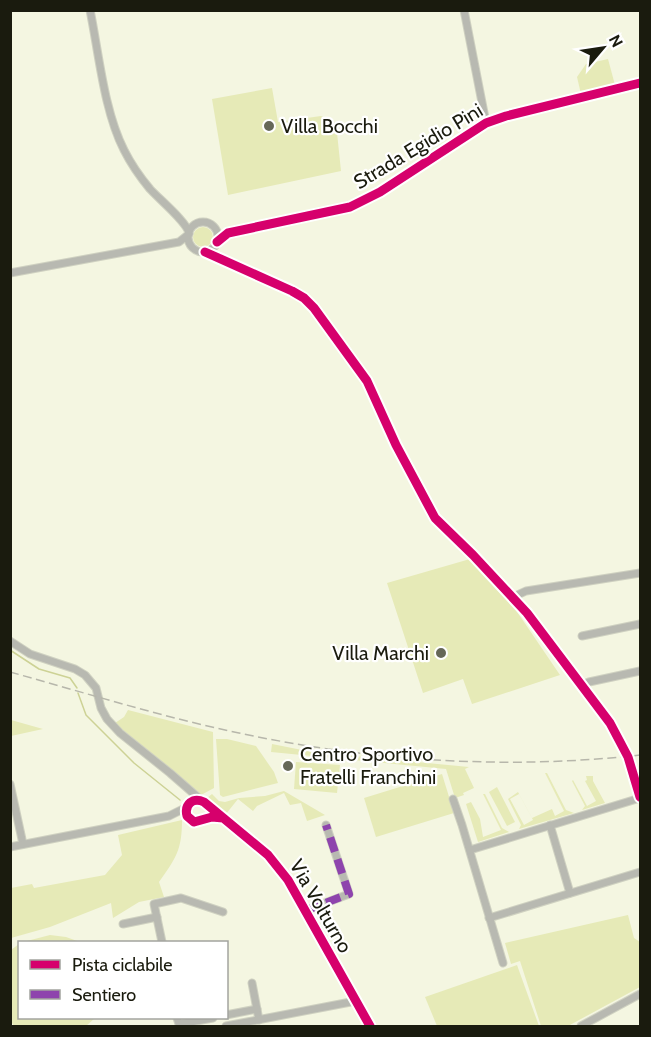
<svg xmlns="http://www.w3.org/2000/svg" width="651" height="1037" viewBox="0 0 651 1037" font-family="Cabin,sans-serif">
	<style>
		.green { fill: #e6eab7; fill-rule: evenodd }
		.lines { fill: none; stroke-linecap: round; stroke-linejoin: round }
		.stream { stroke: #cdd295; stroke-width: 1.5 }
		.minor-casing { stroke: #cfd1c1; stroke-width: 9 }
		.minor { stroke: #b8b9b1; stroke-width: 7 }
		.rail { stroke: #b7b7ab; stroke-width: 1.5; stroke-dasharray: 9 4.5; stroke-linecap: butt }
		.quiet { stroke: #8e44ad; stroke-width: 8; stroke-dasharray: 15 8; stroke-linecap: butt }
		.cycleway-casing { stroke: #fff; stroke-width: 13 }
		.cycleway { stroke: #d6006c; stroke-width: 9 }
		.poi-dot { fill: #666858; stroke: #fff; stroke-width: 2 }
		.labels { text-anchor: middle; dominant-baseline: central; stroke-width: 4.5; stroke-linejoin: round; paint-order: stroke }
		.poi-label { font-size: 20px; fill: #1a1b0e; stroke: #fff; text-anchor: start }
		.street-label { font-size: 20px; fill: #1a1b0e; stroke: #fff }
	</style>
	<rect width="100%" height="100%" fill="#f4f6e1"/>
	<g class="green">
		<path d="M608 59 615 85 581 94 577 77 586 64Z"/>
		<path d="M272 88 278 122 321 116 336 123 341 171 228 195 212 99Z"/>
		<circle cx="203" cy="237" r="10"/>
		<path d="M470 559 505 594 560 675 472 704 463 679 423 693 387 583Z"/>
		<path d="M128 710 213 732 214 788 201 795 194 791 115 723 124 717Z"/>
		<path d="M10 720H11L43 729 11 736Z"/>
		<path d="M216 739H227L256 746 274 772 278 783 223 797 220 795Z"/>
		<path d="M272 744 312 752 469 767 465 769 474 788 463 793 464 795 455 798 446 769 271 752Z"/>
		<path d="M296 762 340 765 337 793 294 789Z"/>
		<path d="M545 773H547L566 810 574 813 519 829 521 825 508 799 518 792 532 818 552 809 555 816 564 811ZM519 794 533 820 524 825 510 799Z"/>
		<path d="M442 774 454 813 376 837 364 798Z"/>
		<path d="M586 776H593V781L605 803 582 810 585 806 572 781 573 780 587 806 596 801 585 781 587 780Z"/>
		<path d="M497 787 515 822 507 826 489 792Z"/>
		<path d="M284 791 325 815 307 821 301 803 290 805 284 793 257 806 253 811 238 799 226 814 207 798 212 794 219 801 225 802 239 798 265 796Z"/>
		<path d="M483 794H485L502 828 509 832 478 842 466 804 471 802 480 819 483 837 501 830Z"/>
		<path d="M182 820C182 850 176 858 159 882L164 897 139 902 113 918 111 903 50 927 11 938V888L32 884 34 888 105 875 122 855 118 835Z"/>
		<path d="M628 915 634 938 640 942V987L568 1026H541L520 961 511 964 505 943Z"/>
		<path d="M50 935 66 937 80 942H23Z"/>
		<path d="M19 944 20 1018H95L86 1026H14L10 1020 11 950Z"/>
		<path d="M517 965 539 1026H437L425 997Z"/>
	</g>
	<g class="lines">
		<g class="stream">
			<path d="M10 650 39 669 70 678 77 688"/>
			<path d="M78 693 86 715 134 763 180 800"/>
		</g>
		<defs>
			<g id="minor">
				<path d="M90 10C99 54 104 111 124 150 131 164 140 177 150 189 159 199 187 222 189 233"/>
				<path d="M464 10 486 123"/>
				<circle cx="203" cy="237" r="15"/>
				<path d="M217 242 228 233 350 207 380 192 486 123 506 116 640 83"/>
				<path d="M205 252 292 291 304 298 314 308 367 381 396 445 435 518 473 555 527 613 610 723 628 757 640 797"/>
				<path d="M10 273 179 242 189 234"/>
				<path d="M513 597 526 591 640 573"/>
				<path d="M582 636 640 624"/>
				<path d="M10 641 30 654 75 669 85 675 96 688 101 708 107 719 120 733 170 773 201 800"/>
				<path d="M582 685 589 682 640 671"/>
				<path d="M10 784 23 844"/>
				<path d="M453 799 462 825 503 963"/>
				<path d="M223 818 212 817 194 822 187 816C184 804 193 797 204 802L268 855 288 880 370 1026"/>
				<path d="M550 825 570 893"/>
				<path d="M10 847 169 816 187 807"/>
				<path d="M470 850 640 798"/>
				<path d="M306 913 312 908 349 894 326 825"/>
				<path d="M489 918 640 872"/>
				<path d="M123 924 157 917"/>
				<path d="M162 942 154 904 181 898 223 912"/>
				<path d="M252 983 259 1020"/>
				<path d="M226 1015 257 1009"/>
				<path d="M177 1018 179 1024 213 1018"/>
				<path d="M226 1026 356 1001"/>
				<path d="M581 1026 640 994"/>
			</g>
		</defs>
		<use href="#minor" class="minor-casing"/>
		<use href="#minor" class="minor"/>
		<path class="rail" d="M10 672C86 693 162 717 239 733 370 761 507 770 640 755"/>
		<path class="quiet" d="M306 913 312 908 349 894 326 825"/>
		<defs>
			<g id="cycleway">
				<path d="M217 242 228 233 350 207 380 192 486 123 506 116 640 83"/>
				<path d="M205 252 292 291 304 298 314 308 367 381 396 445 435 518 473 555 527 613 610 723 628 757 640 797"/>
				<path d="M223 818 212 817 194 822 187 816C184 804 193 797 204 802L268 855 288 880 370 1026"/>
			</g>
		</defs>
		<use href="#cycleway" class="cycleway-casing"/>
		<use href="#cycleway" class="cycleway"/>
	</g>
	<g class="poi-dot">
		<circle cx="269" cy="126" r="6"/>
		<circle cx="441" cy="653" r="6"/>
		<circle cx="288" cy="766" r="6"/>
	</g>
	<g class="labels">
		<g class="poi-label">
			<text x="281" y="126">Villa Bocchi</text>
			<text x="429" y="653" text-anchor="end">Villa Marchi</text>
			<text x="300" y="754">Centro Sportivo<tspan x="300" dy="23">Fratelli Franchini</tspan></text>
		</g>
		<g class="street-label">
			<text transform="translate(418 146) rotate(-31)">Strada Egidio Pini</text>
			<text transform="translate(321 906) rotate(60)">Via Volturno</text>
		</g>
	</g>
	<rect width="651" height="1037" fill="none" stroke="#1a1b0e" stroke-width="24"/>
	<rect x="18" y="941" width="210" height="78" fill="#ffffff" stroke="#a3a49f" stroke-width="1.5"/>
	<rect x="30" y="960" width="30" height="9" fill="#d6006c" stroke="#a3a49f" stroke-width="1.5"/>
	<text x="72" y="971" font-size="18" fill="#1a1b0e">Pista ciclabile</text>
	<rect x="30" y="990" width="30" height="9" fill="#8e44ad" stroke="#a3a49f" stroke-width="1.5"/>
	<text x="72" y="1001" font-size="18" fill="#1a1b0e">Sentiero</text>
	<g transform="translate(603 48) rotate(61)" stroke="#ffffff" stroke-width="4.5" paint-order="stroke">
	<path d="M0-4.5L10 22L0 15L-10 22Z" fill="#1a1b0e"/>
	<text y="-9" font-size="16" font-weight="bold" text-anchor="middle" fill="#1a1b0e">N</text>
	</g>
</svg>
